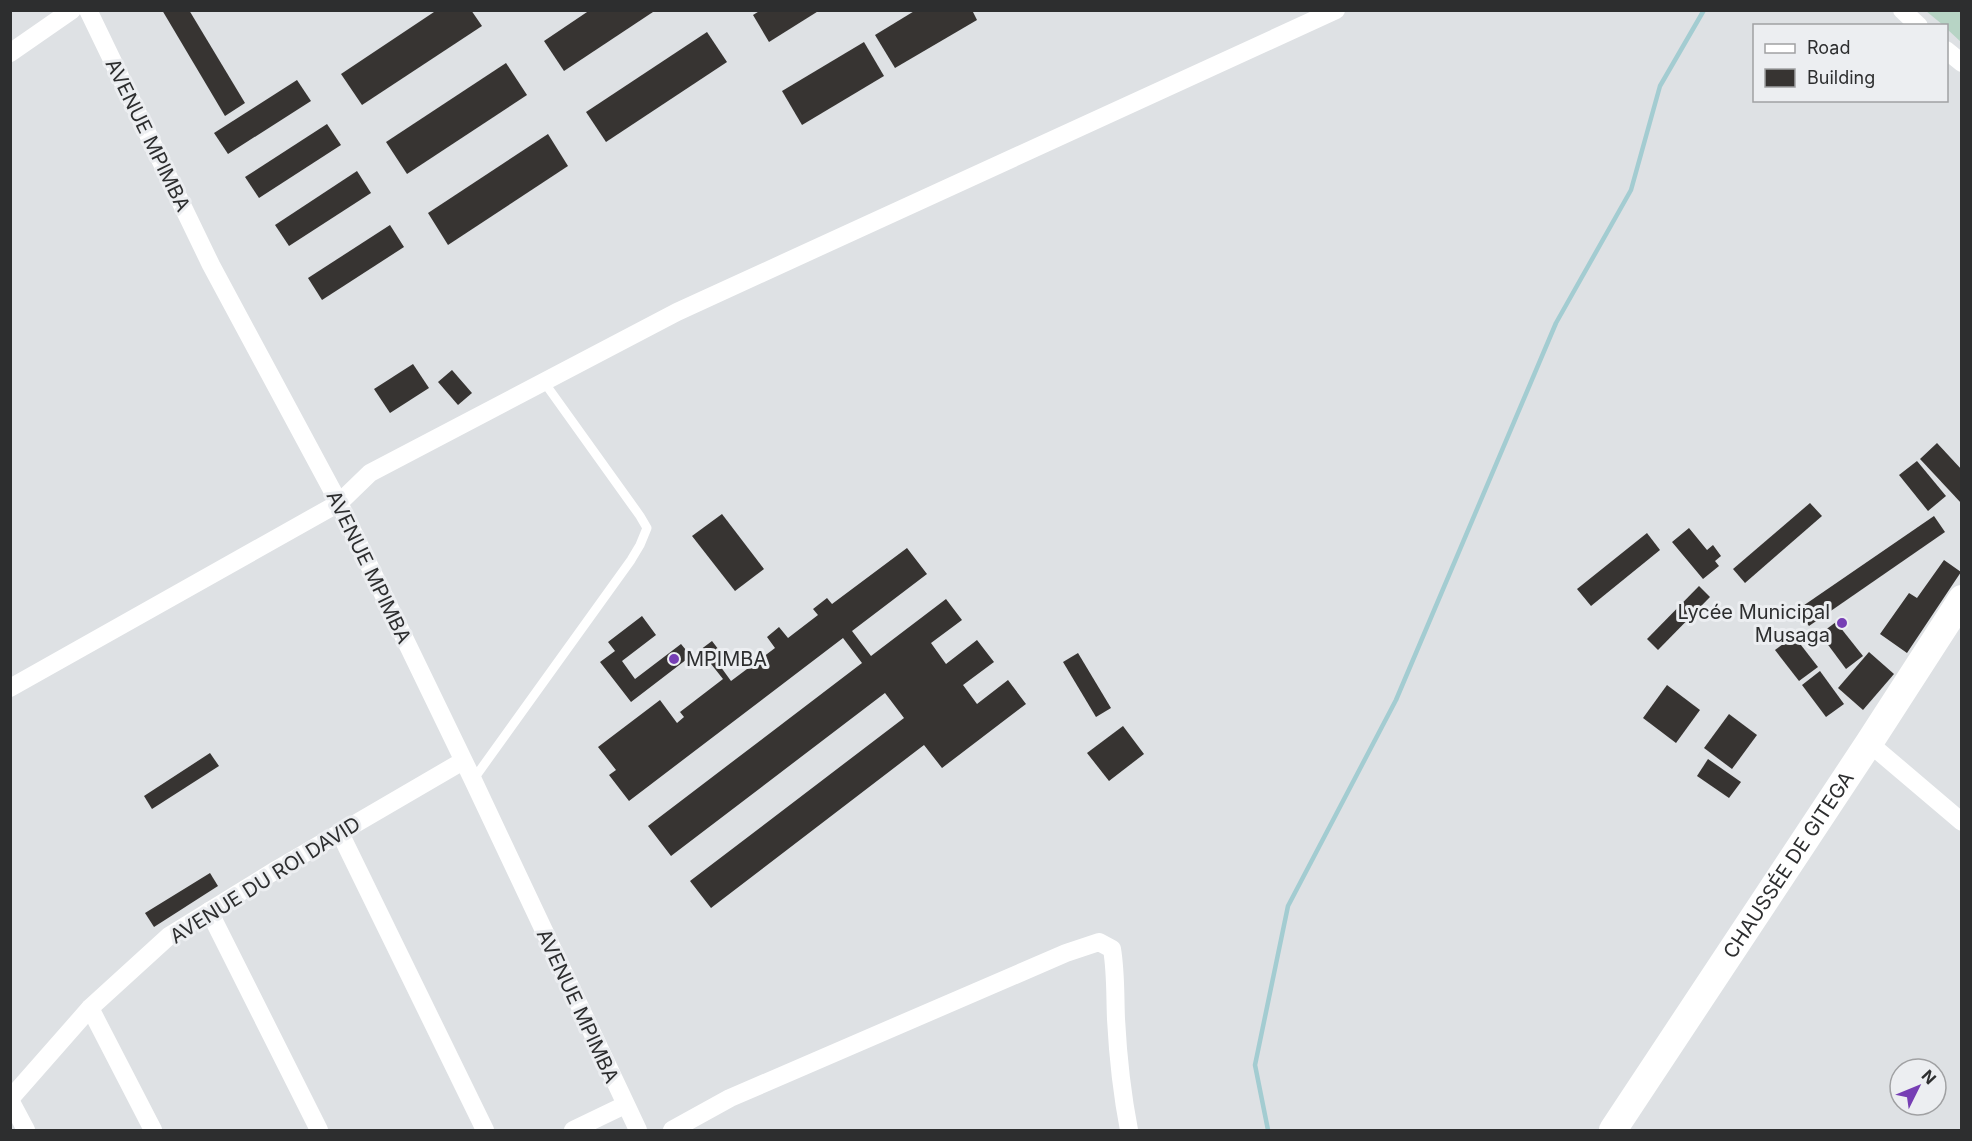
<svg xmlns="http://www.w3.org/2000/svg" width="1972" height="1141" viewBox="0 0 1972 1141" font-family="Inter,sans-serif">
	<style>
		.green { fill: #b7d4c5 }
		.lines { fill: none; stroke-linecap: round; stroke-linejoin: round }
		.stream { stroke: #a3ccd1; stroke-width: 4.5 }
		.building { fill: #373432 }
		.service { stroke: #fff; stroke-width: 9 }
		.minor { stroke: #fff; stroke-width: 18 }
		.primary { stroke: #fff; stroke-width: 28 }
		.poi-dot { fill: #763eb4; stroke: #eceef1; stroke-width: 2 }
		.labels { text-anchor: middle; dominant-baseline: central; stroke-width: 6; stroke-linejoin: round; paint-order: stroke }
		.street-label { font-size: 20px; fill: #2d2e2f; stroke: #eceef1 }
		.poi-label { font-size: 20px; fill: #2d2e2f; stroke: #eceef1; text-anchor: end }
	</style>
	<rect width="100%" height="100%" fill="#dee1e4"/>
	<path class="green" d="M1926 11H1961V42L1947 29 1946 26 1943 25Z"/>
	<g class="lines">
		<path class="stream" d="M1268 1130 1255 1065 1288 906 1396 700 1556 323 1631 190 1660 86 1704 10"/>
	</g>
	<g class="building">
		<path d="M162 10H189L245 103 225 116Z"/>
		<path d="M437 10H471L482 26 362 105 341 74Z"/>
		<path d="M590 10H656L564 71 544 41Z"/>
		<path d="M761 10H820L769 42 753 15Z"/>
		<path d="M916 10H972L977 20 895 68 875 35Z"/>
		<path d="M707 32 727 62 606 142 586 112Z"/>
		<path d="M864 42 884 76 802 125 782 91Z"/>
		<path d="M506 63 527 95 407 174 386 142Z"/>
		<path d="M297 80 311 101 228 154 214 133Z"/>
		<path d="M327 124 341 145 259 198 245 177Z"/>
		<path d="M548 134 568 166 448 245 428 213Z"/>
		<path d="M357 171 371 193 289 246 275 225Z"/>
		<path d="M390 225 404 247 322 300 308 278Z"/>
		<path d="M413 364 429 388 390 413 374 389Z"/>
		<path d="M452 370 472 393 458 405 438 382Z"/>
		<path d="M1937 443 1962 470V504L1920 459Z"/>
		<path d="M1917 461 1946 496 1928 511 1899 475Z"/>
		<path d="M1810 503 1822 516 1745 583 1733 569Z"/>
		<path d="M722 514 764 569 735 591 692 536Z"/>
		<path d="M1934 516 1945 532 1809 626 1797 610Z"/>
		<path d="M1689 528 1707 550 1713 545 1721 556 1715 561 1719 566 1703 579 1672 542Z"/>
		<path d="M1647 533 1660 550 1591 606 1577 589Z"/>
		<path d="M907 548 927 574 852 631 871 656 946 599 962 620 931 643 946 664 977 640 994 662 963 685 977 704 1008 680 1026 704 942 768 924 745 711 908 690 881 904 718 885 693 671 856 648 826 862 663 843 638 629 801 609 775 616 770 598 747 660 700 677 723 684 717 680 712 723 679 700 650 712 641 722 654 715 659 731 681 775 648 767 637 779 627 788 638 818 615 813 609 827 598 832 604Z"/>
		<path d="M1944 560 1961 572 1907 653 1880 634 1909 593 1917 598Z"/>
		<path d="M1699 586 1710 597 1658 650 1647 639Z"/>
		<path d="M642 616 656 635 622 661 635 679 681 644 691 656 631 702 600 662 615 651 608 642Z"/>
		<path d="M1836 622 1863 656 1846 669 1820 634Z"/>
		<path d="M1794 636 1818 667 1799 681 1775 650Z"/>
		<path d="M1869 652 1894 674 1863 710 1838 688Z"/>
		<path d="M1078 653 1111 708 1096 717 1063 662Z"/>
		<path d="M1820 671 1844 704 1826 717 1802 685Z"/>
		<path d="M1667 685 1700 710 1676 743 1643 718Z"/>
		<path d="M1729 714 1757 735 1732 769 1704 748Z"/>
		<path d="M1123 726 1144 754 1109 781 1087 753Z"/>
		<path d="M210 753 219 766 152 809 144 796Z"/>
		<path d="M1708 759 1741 782 1729 798 1697 776Z"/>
		<path d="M210 873 218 886 154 927 145 913Z"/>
	</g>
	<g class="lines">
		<path class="service" d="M473 780 631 560 640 545 647 528 640 516 544 382"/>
		<g class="minor">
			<path d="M88 10 211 265 339 503 473 780 638 1130"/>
			<path d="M1902 10 1919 26"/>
			<path d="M1946 50 1962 63"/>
			<path d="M10 53 72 10"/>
			<path d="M10 688 339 503 370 473 677 312 1336 10"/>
			<path d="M1869 743 1962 822"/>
			<path d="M340 833 485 1130"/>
			<path d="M209 911 319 1130"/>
			<path d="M90 1008 153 1130"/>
			<path d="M10 1099 90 1008 169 936 276 870 463 761"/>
			<path d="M10 1100 26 1130"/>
			<path d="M573 1130 625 1105"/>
			<path d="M672 1130 730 1098 1066 953 1099 942 1112 949C1116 973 1115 996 1116 1019 1118 1057 1122 1094 1129 1130"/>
		</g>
		<path class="primary" id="s1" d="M1613 1130 1869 743 1962 599"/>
	</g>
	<g class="poi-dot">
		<circle cx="1842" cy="623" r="6"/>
		<circle cx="674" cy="659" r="6"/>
	</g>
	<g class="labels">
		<g class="street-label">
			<text transform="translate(148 135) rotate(64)">AVENUE MPIMBA</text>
			<text transform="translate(369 567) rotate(64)">AVENUE MPIMBA</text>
			<text stroke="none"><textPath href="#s1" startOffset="318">CHAUSSÉE DE GITEGA</textPath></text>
			<text transform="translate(265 880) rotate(-32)">AVENUE DU ROI DAVID</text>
			<text transform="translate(578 1006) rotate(65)">AVENUE MPIMBA</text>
		</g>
		<g class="poi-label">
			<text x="1830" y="612">Lycée Municipal<tspan x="1830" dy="23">Musaga</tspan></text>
			<text x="686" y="659" text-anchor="start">MPIMBA</text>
		</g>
	</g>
	<rect width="1972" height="1141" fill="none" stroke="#2d2e2f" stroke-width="24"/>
	<rect x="1753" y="24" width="195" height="78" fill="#eceef1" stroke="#a0a1a3" stroke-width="1.5"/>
	<rect x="1765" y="44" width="30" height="9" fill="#ffffff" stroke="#a0a1a3" stroke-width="1.5"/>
	<text x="1807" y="54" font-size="18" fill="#2d2e2f">Road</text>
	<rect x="1765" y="69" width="30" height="18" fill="#373432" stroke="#a0a1a3" stroke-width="1.5"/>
	<text x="1807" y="84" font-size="18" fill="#2d2e2f">Building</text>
	<g transform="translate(1918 1087) rotate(47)"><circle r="28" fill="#eceef1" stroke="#a0a1a3" stroke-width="1.5"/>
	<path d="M0-4.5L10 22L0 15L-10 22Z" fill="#763eb4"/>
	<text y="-9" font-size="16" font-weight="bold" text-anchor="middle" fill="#2d2e2f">N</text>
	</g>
</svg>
